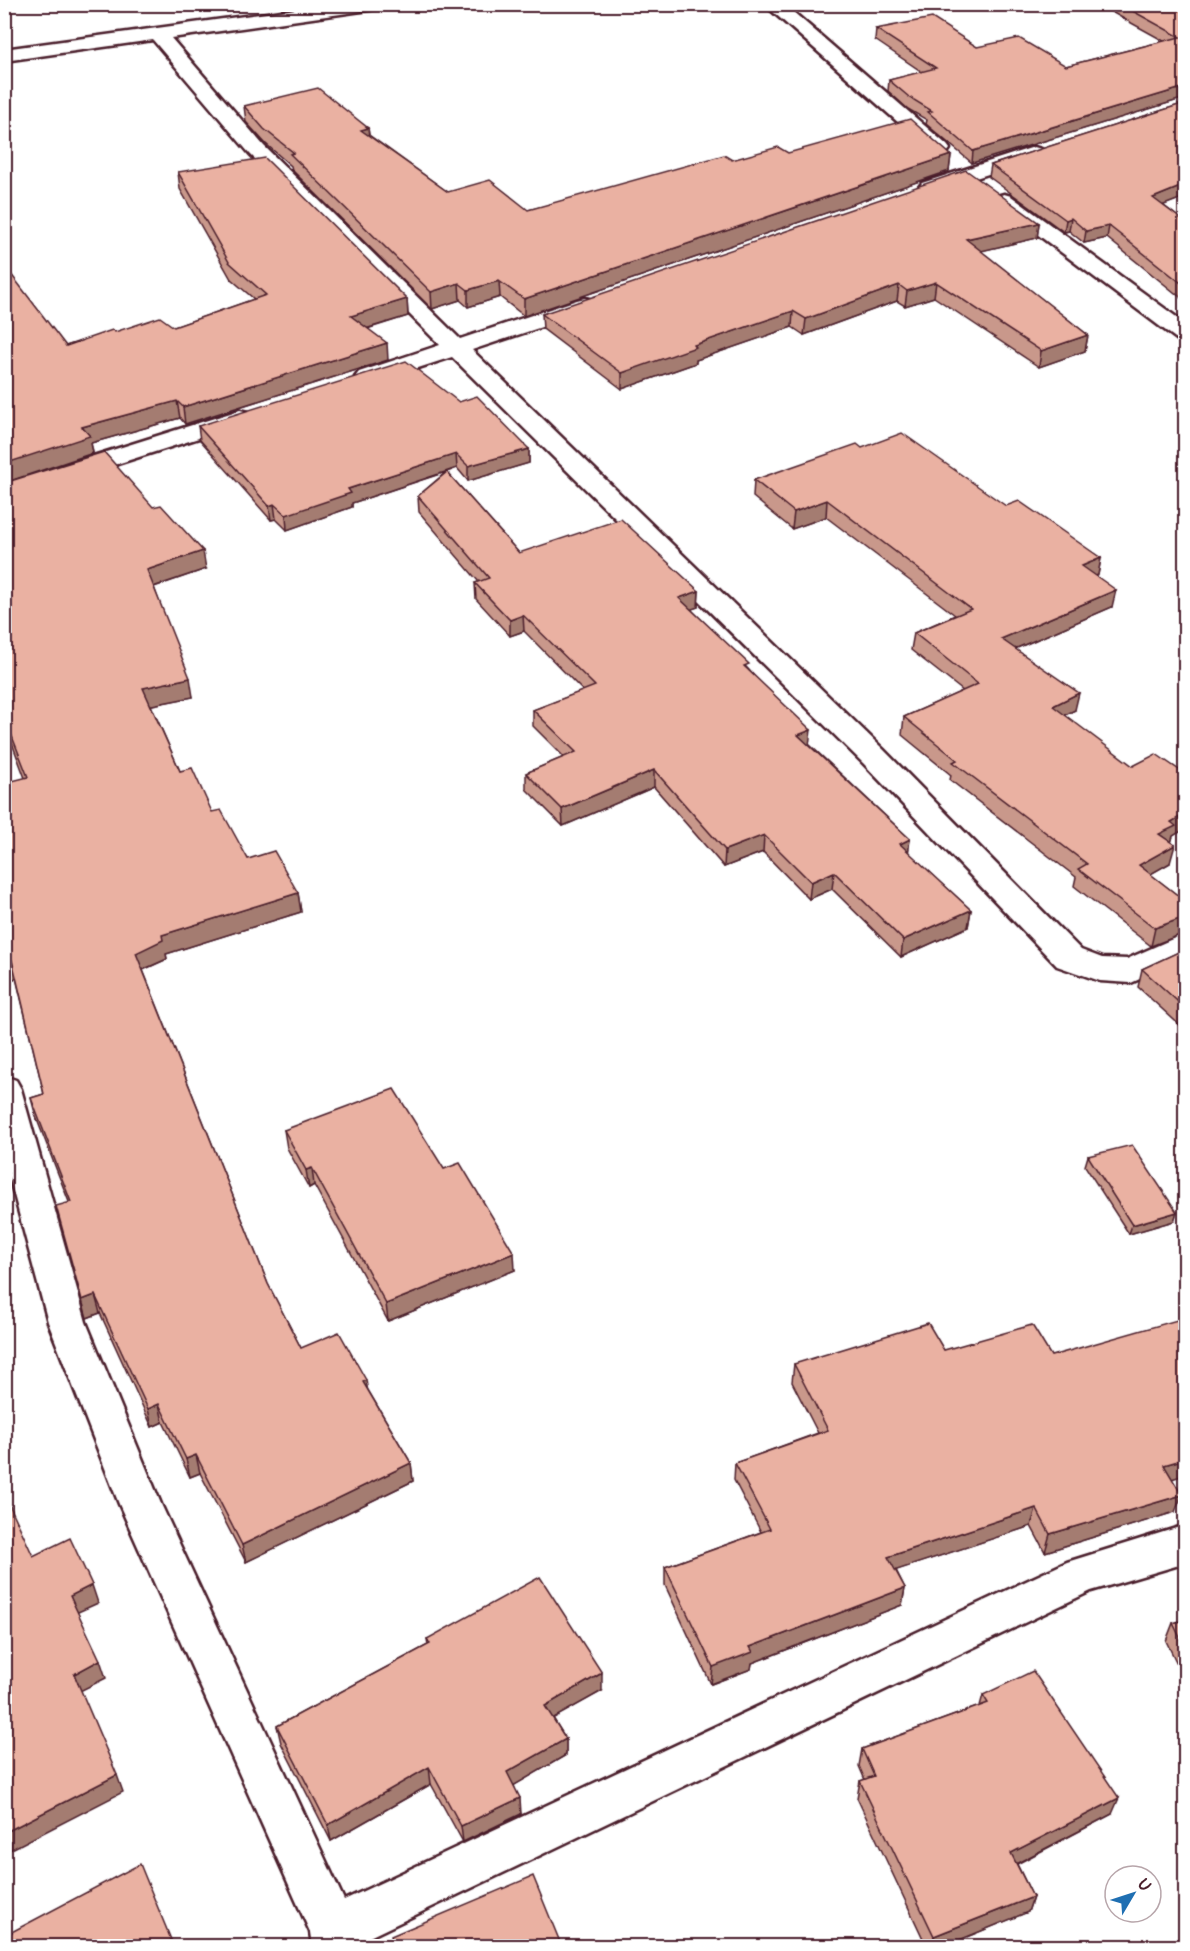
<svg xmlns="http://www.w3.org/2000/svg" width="1190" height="1951" viewBox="0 0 1190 1951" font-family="Pangolin,sans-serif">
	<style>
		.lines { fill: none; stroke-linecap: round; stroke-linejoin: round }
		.street-casing { stroke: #4a1f2b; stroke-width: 5 }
		.street { fill: #fff; fill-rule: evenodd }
		.wall { fill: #c9988b; stroke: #4a1f2b; stroke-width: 1.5 }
		.shaded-wall { fill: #a47c71; stroke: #4a1f2b; stroke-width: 1.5 }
		.building { fill: #eab1a2; stroke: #4a1f2b; stroke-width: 1.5 }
	</style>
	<rect width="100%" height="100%" fill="#fff"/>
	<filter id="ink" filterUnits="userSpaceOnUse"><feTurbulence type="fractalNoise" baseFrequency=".0167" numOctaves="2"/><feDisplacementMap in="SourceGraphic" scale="12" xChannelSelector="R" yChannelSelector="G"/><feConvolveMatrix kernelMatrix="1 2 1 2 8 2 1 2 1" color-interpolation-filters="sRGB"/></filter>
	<g filter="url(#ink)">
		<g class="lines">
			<defs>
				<g id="street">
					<path d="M333 4H385L376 9 171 38 264 146 460 339 577 300 585 298 593 300 596 305 593 310 472 350 883 749 1081 950 1102 958 1127 959 1186 933V958L1131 983 1100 981 1057 966 863 763 452 357 375 382 367 384 359 382 355 377 359 372 440 345 250 154 153 40 4 61V49Z"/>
					<path d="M764 4H784L947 145 950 149 947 153H933Z"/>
					<path d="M1034 147 1041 149 1044 153 1041 157 929 193 922 191 919 187 922 183Z"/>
					<path d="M1004 194 1011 196 1186 324V342L1178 340 997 204 993 200 997 196Z"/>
					<path d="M240 410 249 412 252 417 249 422 4 500V484Z"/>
					<path d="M4 1076 16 1080 21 1089 86 1322 161 1504 344 1900 1067 1562 1186 1525V1563L1091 1591 359 1942 360 1946H312L310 1932 119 1504 48 1322 4 1157Z"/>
				</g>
			</defs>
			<use href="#street" class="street-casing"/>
			<use href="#street" class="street"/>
		</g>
		<g class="wall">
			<path d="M1097 4H1185V98L972 163 926 124 927 120 908 109 888 91 889 80 922 72 875 40 876 29 977 47 1066 66 1164 41Z"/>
			<path d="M1185 103V197L1163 205 1185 222V301L1107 238 1084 243 1069 231 1064 232 989 177 991 165Z"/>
			<path d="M244 106 368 128 369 135 448 192 528 210 732 160 788 153 951 155 949 171 524 316 500 297 468 307 460 300 432 309 292 170 291 166 266 144 246 122Z"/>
			<path d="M178 172 407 299 408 316 367 329 388 360 185 424 180 418 91 443 93 453 4 483 66 346 115 332 174 327 254 299 231 279 180 189Z"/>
			<path d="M1039 223 1037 238 980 251 1088 335 1085 351 1039 367 934 297 905 306 897 301 804 335 792 327 696 360V363L622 389 543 329 542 314Z"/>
			<path d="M459 402 529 449V463L468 481 457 468 447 472 519 553 699 591 698 607 691 609 749 670 810 745 910 839 908 852 971 910 968 927 901 957 832 889 809 899 763 852 724 867 654 787 563 826 526 789V773L564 757 533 726V710L583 691 524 631 510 636 476 599 475 583 479 582 419 512 418 496 446 472 352 503V507L287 530 276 519 271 520 200 440 198 426Z"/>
			<path d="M862 448 1006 506 1101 558 1098 575 1096 576 1112 607 1015 649 1075 710 1065 715 1173 836 1171 843 1170 863 1150 874 1185 901 1151 946 1074 886 1076 877 950 780 951 775 902 735 904 717 963 691 911 650 914 633 955 615 826 517 792 529 753 497 754 480Z"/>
			<path d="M4 483 206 569 154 587 193 697 151 705 180 771 248 859 298 893 301 912 166 954 167 959 143 970 268 1284 301 1348 368 1390 411 1463 413 1481 246 1562 200 1473 190 1477 163 1422 152 1427 100 1313 87 1318 69 1202 36 1117 31 1098 44 1094 16 978 10 980 4 960 25 778 4 722Z"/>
			<path d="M1185 945V1030L1138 987 1142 969 1179 952 1180 948Z"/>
			<path d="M284 1130 444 1169 515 1270 388 1321 314 1185 309 1188 287 1148Z"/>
			<path d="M1088 1156 1177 1212 1174 1221 1129 1234 1085 1166Z"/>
			<path d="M944 1350 1051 1356 1172 1479 1175 1512 1045 1552 1031 1526 896 1570 905 1588 902 1605 752 1663 751 1669 711 1684 665 1585V1567L761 1532 734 1480 735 1463 818 1433 792 1382 794 1364Z"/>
			<path d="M1185 1620V1680L1166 1641 1173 1623Z"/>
			<path d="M427 1639 602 1691 553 1718 566 1739V1755L514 1785 521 1814 463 1842 431 1784 331 1841 281 1743 277 1726 428 1645Z"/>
			<path d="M983 1695 1112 1814 1017 1864 1033 1897 1028 1912 942 1947H927L857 1798 860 1781 865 1780 859 1766 862 1749 980 1706Z"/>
		</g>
		<g class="shaded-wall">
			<path d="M1185 87V98L972 163 973 151Z"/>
			<path d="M368 128 370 144 361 130Z"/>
			<path d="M951 155 949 171 524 316V299Z"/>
			<path d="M1185 185V197L1151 210 1153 198Z"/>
			<path d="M1071 218 1069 231 1064 232 1066 220Z"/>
			<path d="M1039 223 1037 238 964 255 966 239Z"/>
			<path d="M1109 226 1107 238 1084 243 1086 231Z"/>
			<path d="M499 281 500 297 468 307V290Z"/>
			<path d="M936 282 934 297 905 306 907 291Z"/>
			<path d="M459 283 460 300 432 309 431 292Z"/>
			<path d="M899 285 897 301 804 335 806 319Z"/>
			<path d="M407 299 408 316 352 333 351 316Z"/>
			<path d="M793 311 792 327 696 360V363L622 389V373L694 345Z"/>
			<path d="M1088 335 1085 351 1039 367 1041 351Z"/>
			<path d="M387 343 388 360 185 424 183 407Z"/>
			<path d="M177 401 180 418 91 443 93 453 4 483V464L82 427Z"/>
			<path d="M529 449V463L468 481V466Z"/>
			<path d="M456 454 457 468 352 503V507L287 530 286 515 348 489Z"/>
			<path d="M827 500 826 517 792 529 794 512Z"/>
			<path d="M274 504 276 519 271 520 269 506Z"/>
			<path d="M203 551 206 569 150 588 147 570Z"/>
			<path d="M1101 558 1098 575 1079 583 1082 566Z"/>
			<path d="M1116 590 1112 607 998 656 1001 639Z"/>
			<path d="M699 591 698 607 678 614 679 598Z"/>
			<path d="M523 615 524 631 510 636V620Z"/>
			<path d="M190 678 193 697 147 706 143 688Z"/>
			<path d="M1079 693 1075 710 1049 723 1053 706Z"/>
			<path d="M811 730 809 746 798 735Z"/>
			<path d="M654 770V787L563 826 562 809Z"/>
			<path d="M1185 814V829L1173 836 1171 843 1159 834 1171 822Z"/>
			<path d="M764 835 763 852 724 867 725 850Z"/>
			<path d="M910 839 908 856 900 844Z"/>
			<path d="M1175 845 1170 863 1135 883 1139 865Z"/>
			<path d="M834 872 832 889 809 899 811 882Z"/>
			<path d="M298 893 301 912 166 954 167 959 140 971 136 953 162 935Z"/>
			<path d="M971 910 968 927 901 957 903 940Z"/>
			<path d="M1185 917V933L1151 946 1155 928Z"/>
			<path d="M12 960 17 978 10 980 5 961Z"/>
			<path d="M312 1168 314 1185 309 1188 306 1170Z"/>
			<path d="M1177 1212 1174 1221 1129 1234 1132 1225Z"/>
			<path d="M514 1253 515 1270 388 1321 386 1304Z"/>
			<path d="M95 1295 100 1313 87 1318 82 1300Z"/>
			<path d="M366 1380 369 1398 363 1382Z"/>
			<path d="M159 1404 163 1422 152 1427 148 1409Z"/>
			<path d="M196 1455 200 1473 190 1477 186 1459Z"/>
			<path d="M1185 1459V1475L1158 1483 1164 1465Z"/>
			<path d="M411 1463 413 1481 246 1562 242 1545Z"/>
			<path d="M1182 1495 1175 1512 1045 1552 1050 1534Z"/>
			<path d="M1036 1508 1031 1526 885 1574 888 1557Z"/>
			<path d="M92 1585 98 1603 76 1613 70 1596Z"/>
			<path d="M905 1588 902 1605 752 1663 751 1669 711 1684 713 1667 750 1647Z"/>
			<path d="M100 1660 106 1678 80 1691 74 1674Z"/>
			<path d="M602 1673V1691L545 1723V1706Z"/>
			<path d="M566 1739V1755L508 1789 507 1772Z"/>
			<path d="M429 1767 431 1784 331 1841 328 1825Z"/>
			<path d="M117 1775 123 1792 4 1853V1833Z"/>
			<path d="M520 1798 521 1814 463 1842 461 1826Z"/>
			<path d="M1119 1798 1112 1814 1006 1869 1011 1853Z"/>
			<path d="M1033 1897 1028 1912 942 1947H931L934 1936Z"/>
		</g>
		<g class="building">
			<path d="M1120 4H1185V87L973 151 928 112 932 111 909 97 889 80 936 68 876 29 932 18 977 47 1019 38 1066 66 1180 37Z"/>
			<path d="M318 88 368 128 361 130 448 192 490 180 528 210 724 155 732 160 778 147 788 153 910 119 951 155 524 299 499 281 468 290 459 283 431 292 290 154 294 153 264 129 244 106Z"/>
			<path d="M1185 103V185L1153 198 1185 222V286L1109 226 1086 231 1071 218 1066 220 991 165Z"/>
			<path d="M265 158 407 299 351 316 387 343 183 407 177 401 82 427 90 436 4 464V265L66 346 112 330 115 332 160 317 174 327 266 295 229 262 178 172Z"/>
			<path d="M966 170 1039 223 966 239 1088 335 1041 351 936 282 907 291 899 285 806 319 793 311 694 345 696 347 622 373 542 314Z"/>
			<path d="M406 361 459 402 477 396 529 449 468 466 456 454 348 489 351 493 286 515 274 504 269 506 198 426Z"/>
			<path d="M902 433 1006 506 1019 501 1101 558 1082 566 1116 590 1001 639 1079 693 1053 706 1133 766 1156 754 1185 774V814L1171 822 1176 826 1159 834 1175 845 1139 865 1185 901V917L1155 928 1078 869 1087 864 953 762 957 760 904 717 978 684 914 633 971 609 827 500 794 512 754 480 857 444 862 448Z"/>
			<path d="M104 452 153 507 161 505 203 551 147 570 190 678 143 688 180 771 192 768 212 812 221 810 248 859 274 851 298 893 162 935 163 940 136 953 268 1284 301 1348 339 1332 366 1380 363 1382 411 1463 242 1545 196 1455 186 1459 159 1404 148 1409 95 1295 82 1300 56 1206 71 1202 31 1098 44 1094 12 960 5 961 4 960V783L28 777 4 716V483Z"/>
			<path d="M447 472 519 553 621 519 699 591 679 598 749 664 744 666 811 730 798 735 910 839 900 844 971 910 903 940 834 872 811 882 764 835 725 850 654 770 562 809 526 773 576 752 533 710 595 686 523 615 510 620 475 583 489 578 418 496Z"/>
			<path d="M1185 945V1008L1142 969 1183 950 1180 948Z"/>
			<path d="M394 1089 444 1169 460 1163 514 1253 386 1304 312 1168 306 1170 284 1130Z"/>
			<path d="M1132 1145 1177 1212 1132 1225 1088 1156Z"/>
			<path d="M1177 1320 1185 1332V1459L1164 1465 1182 1495 1050 1534 1036 1508 888 1557 905 1588 750 1647 753 1652 713 1667 665 1567 770 1529 735 1463 828 1430 794 1364 928 1323 944 1350 1032 1325 1051 1356Z"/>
			<path d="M4 1493 33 1556 70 1538 92 1585 70 1596 100 1660 74 1674 117 1775 4 1833Z"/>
			<path d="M540 1577 602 1673 545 1706 566 1739 507 1772 520 1798 461 1826 429 1767 328 1825 277 1726 430 1644 427 1639Z"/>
			<path d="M1185 1620V1648L1173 1623Z"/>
			<path d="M1033 1671 1119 1798 1011 1853 1033 1897 934 1936 860 1781 874 1776 862 1749 988 1703 983 1695Z"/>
			<path d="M140 1864 174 1947H4V1936Z"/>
			<path d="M533 1876 562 1947H394L391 1936Z"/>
		</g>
	</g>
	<rect width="1190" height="1951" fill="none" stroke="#fff" stroke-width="24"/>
	<rect x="12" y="12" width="1166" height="1927" fill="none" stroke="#4a1f2b" stroke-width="2" filter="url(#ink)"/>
	<g transform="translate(1133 1894) rotate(51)"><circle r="28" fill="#ffffff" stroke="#b7a5aa" stroke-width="1.5"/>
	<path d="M0-4.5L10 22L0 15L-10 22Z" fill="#1f6fb2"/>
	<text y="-9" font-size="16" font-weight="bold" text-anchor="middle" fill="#4a1f2b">U</text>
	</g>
</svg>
